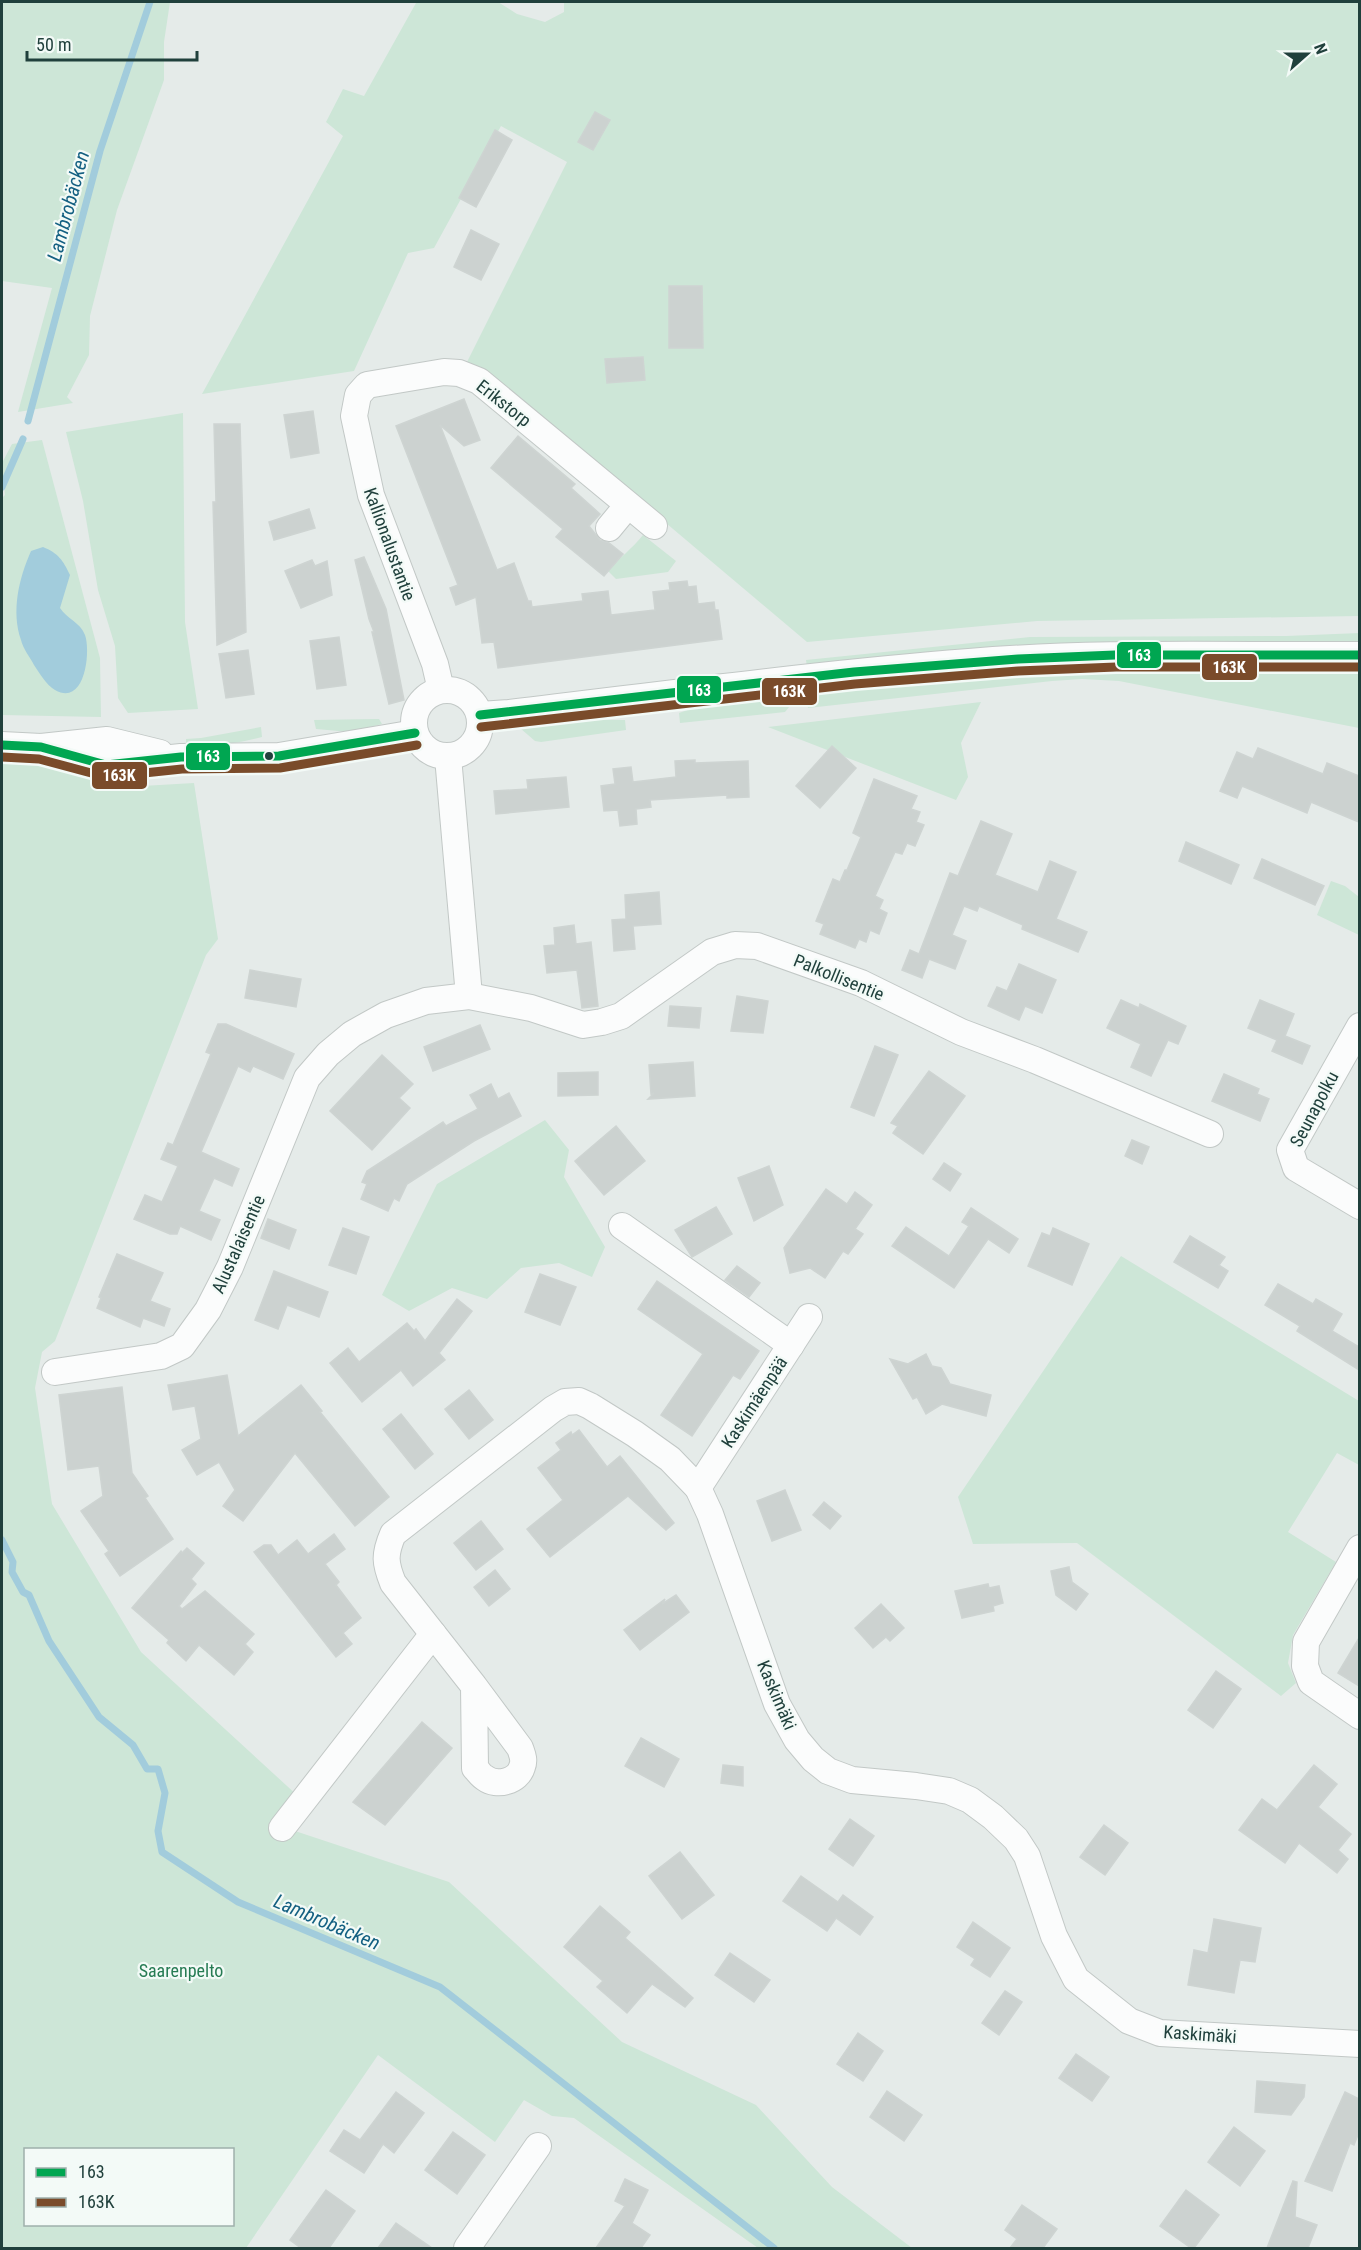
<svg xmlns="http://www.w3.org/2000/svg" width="1361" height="2250" viewBox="0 0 1361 2250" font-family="'Roboto Condensed',sans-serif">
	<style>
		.green { fill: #cde6d7; fill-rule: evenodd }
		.water { fill: #a2ccdc }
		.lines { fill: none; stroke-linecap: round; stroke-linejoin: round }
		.stream { stroke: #a2ccdc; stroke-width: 7 }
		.building { fill: #ccd2d0; stroke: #ced4d2; stroke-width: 1.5 }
		.minor-casing { stroke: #c2c8c6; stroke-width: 28 }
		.minor { stroke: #fbfcfc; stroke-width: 26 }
		.bus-1-casing { stroke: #f3faf7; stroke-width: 14 }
		.bus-2-casing { stroke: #f3faf7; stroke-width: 14 }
		.bus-1 { stroke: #00a651; stroke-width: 9 }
		.bus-2 { stroke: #7a4b2a; stroke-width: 9 }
		.bus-dot { fill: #20403c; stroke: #f3faf7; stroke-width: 2 }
		.labels { text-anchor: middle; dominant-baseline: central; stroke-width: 4.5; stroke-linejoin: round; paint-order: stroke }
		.street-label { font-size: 18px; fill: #20403c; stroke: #f3faf7 }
		.park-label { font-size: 18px; fill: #267b53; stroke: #f3faf7 }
		.water-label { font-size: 20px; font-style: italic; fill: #146082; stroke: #f3faf7 }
		.line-badge { stroke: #f3faf7; stroke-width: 2 }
		.badge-label { font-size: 16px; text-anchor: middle; font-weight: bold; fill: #fff }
	</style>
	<rect width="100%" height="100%" fill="#e5ebe9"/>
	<g class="green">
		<path d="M2 2H170L164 42V80L117 210 90 316 89 355 67 397 73 403 18 412 52 288 2 281Z"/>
		<path d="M416 3 498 2 517 14 545 22 564 12V2H1359V616L1037 621 807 642 660 518 466 364 567 162 501 126 434 248 408 253 354 371 202 394 343 136 326 122 343 89 364 96Z"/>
		<path d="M183 413 185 622 198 709 128 713 118 698 115 646 98 590 83 501 66 432Z"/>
		<path d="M42 440 100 658 101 717 2 715V498L5 495 2 463 12 444Z"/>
		<path d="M643 535 676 561 668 572 616 579 608 571C619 558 632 549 643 535Z"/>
		<path d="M1360 633 1359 644 807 667 806 660 1030 637 1286 636Z"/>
		<path d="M1359 667V728L1119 681 1082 679 1052 681 808 708 805 690 1050 669Z"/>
		<path d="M790 692V706L785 712 680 723 679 713 716 700Z"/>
		<path d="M981 702 961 743 968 777 956 800 768 727Z"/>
		<path d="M375 719H379L382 724 350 732 316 729 314 720Z"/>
		<path d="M567 720H625L626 730 541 742 535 741 520 728 535 722Z"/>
		<path d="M261 727 262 737C236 744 213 747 186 744V739L201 738Z"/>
		<path d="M2 757 99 770 115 790 125 787 194 783 218 939 206 955 55 1341 42 1352 35 1388 52 1504 141 1652 299 1797 295 1831 449 1882 622 2042 756 2105 832 2187 912 2248H758L574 2118 552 2116 524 2100 495 2142 378 2055 246 2248H2ZM26 2150H232V2224H26Z"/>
		<path d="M1331 881 1345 886 1359 897V935L1317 915Z"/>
		<path d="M545 1120 569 1150 564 1177 605 1247 592 1277 559 1263 521 1268 487 1299 452 1288 409 1311 382 1295 437 1184Z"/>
		<path d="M1121 1256 1359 1401V1465L1337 1453 1288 1532 1336 1562 1293 1635 1288 1663 1296 1683 1281 1696 1077 1543 973 1544 958 1497Z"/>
	</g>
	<path class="water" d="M43 547C58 553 63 560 70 575L60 608C67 619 80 622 85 635 91 652 85 707 55 690 46 685 39 672 34 665 30 657 23 649 21 640 11 611 19 578 31 551Z"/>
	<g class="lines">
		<g class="stream">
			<path d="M28 421 100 151 150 2"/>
			<path d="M2 487 23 439"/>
			<path d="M2 1540 13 1562 12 1572 23 1592 29 1595 49 1641 99 1717 133 1745 147 1769H158L165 1793 158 1831 162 1852 238 1902 440 1987 774 2248"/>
		</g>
	</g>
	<g class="building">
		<path d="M595 112 610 120 593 150 578 142Z"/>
		<path d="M495 130 512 140 476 207 459 198Z"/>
		<path d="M471 230 499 244 481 280 454 267Z"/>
		<path d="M669 286H702L703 348H669Z"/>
		<path d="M643 357 645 380 607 383 605 359Z"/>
		<path d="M464 399 480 440 464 446 440 425 497 570 514 563 528 601H531L532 607 583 601 582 594 608 591 611 615 655 610 653 592 670 590 669 583 687 581 688 587 696 586 698 604 714 602 715 610H718L722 639 498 668 494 642 482 643 476 597 456 605 450 588 458 585 396 426Z"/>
		<path d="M313 411 319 453 291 458 284 415Z"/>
		<path d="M214 424H240L246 632 217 645 213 502H216Z"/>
		<path d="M518 436 575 484 571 488 600 514 589 526 600 540 609 543 623 554 604 576 556 537 563 529 491 468Z"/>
		<path d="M309 509 315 528 274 540 269 522Z"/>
		<path d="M364 557 386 609 404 700 389 704 372 632H374L369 619 355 560Z"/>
		<path d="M312 560 315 566 327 561 332 595 301 608 285 571Z"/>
		<path d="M339 637 346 685 317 689 310 641Z"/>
		<path d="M248 650 254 694 226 698 219 654Z"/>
		<path d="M832 746 856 768 820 808 796 786Z"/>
		<path d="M1258 748 1323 774 1327 763 1359 776V822L1311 802 1307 813 1242 786 1237 798 1220 791 1237 752 1253 759Z"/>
		<path d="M695 760V763L748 761 749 797 727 798V795L650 800 651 807 636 809 637 824 620 826 618 810 604 811 601 786 615 784 613 769 631 767 633 782 676 777 675 761Z"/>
		<path d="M566 777 569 807 496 814 494 791 528 789 527 780Z"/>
		<path d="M874 779 917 796 911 809 920 812 916 822 924 825 915 846 907 843 902 854 895 852 875 896 883 900 879 909 887 913 879 934 870 930 866 942 859 939 855 948 820 934 824 924 816 921 833 879 840 882 845 870H847L861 837 853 833Z"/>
		<path d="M981 821 1012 834 995 875 1038 892 1050 861 1076 872 1056 919 1087 932 1078 952 1022 929 1023 925 979 906 977 911 964 906 952 935 966 941 955 969 929 959 922 978 902 970 910 950 919 954 950 873 958 876Z"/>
		<path d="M1186 842 1239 865 1231 884 1179 861Z"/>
		<path d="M1262 859 1324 886 1315 905 1254 878Z"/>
		<path d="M659 892 661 924 633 926 635 949 614 951 612 920 626 919 625 895Z"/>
		<path d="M574 925 576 944 591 942 598 1006 582 1008 577 970 547 973 544 946 555 945 554 928Z"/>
		<path d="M1019 964 1056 980 1042 1013 1025 1006 1019 1020 988 1006 997 987 1007 991Z"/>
		<path d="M250 970 301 979 296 1007 245 998Z"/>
		<path d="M737 996 768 1001 763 1033 731 1031Z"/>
		<path d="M1121 1000 1139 1008 1140 1004 1186 1026 1178 1044 1168 1040 1151 1076 1131 1067 1141 1044 1107 1028Z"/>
		<path d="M1260 1000 1294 1014 1285 1036 1310 1046 1302 1064 1272 1051 1277 1040 1248 1028Z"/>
		<path d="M670 1006 701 1008 699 1028 668 1026Z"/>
		<path d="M218 1024H226L294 1054 283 1079 253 1066 250 1072 238 1066 201 1152 239 1169 232 1186 214 1178 199 1211 220 1220 211 1240 180 1226 177 1234H170L134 1219 145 1195 162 1202 178 1166 161 1159 168 1143 173 1145 211 1054 206 1052Z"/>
		<path d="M480 1025 490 1049 433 1071 424 1047Z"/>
		<path d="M875 1046 898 1055 874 1116 851 1107Z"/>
		<path d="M382 1055 413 1084 399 1098 410 1108 372 1150 330 1111Z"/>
		<path d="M693 1062 695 1096 648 1099 654 1093 651 1094 649 1065Z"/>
		<path d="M929 1071 965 1096 923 1154 893 1133 898 1126 891 1123Z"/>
		<path d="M598 1072V1095L558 1096V1073Z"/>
		<path d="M1224 1074 1259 1089 1257 1094 1269 1099 1260 1121 1212 1101Z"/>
		<path d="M491 1084 498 1099 509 1093 521 1116 474 1141 407 1184 399 1201 394 1198 388 1211 361 1199 367 1184 362 1182 367 1171 443 1122 446 1126 478 1109 470 1095Z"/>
		<path d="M616 1126 645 1161 604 1195 575 1161Z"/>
		<path d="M1132 1140 1149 1147 1142 1164 1125 1156Z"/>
		<path d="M944 1163 961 1174 950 1191 933 1179Z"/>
		<path d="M769 1166 783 1205 754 1221 738 1178Z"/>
		<path d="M826 1189 847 1204 855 1192 872 1205 855 1229 863 1234 848 1254 843 1251 825 1278 810 1268 790 1273 784 1248Z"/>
		<path d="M716 1207 732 1234 692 1257 675 1230Z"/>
		<path d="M971 1208 1018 1239 1009 1253 988 1239 954 1288 892 1246 906 1227 949 1256 969 1226 962 1222Z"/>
		<path d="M268 1219 296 1230 289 1249 261 1238Z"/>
		<path d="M343 1228 369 1237 356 1274 329 1265Z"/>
		<path d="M1053 1228 1089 1244 1072 1285 1028 1266 1042 1233 1050 1236Z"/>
		<path d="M1190 1236 1225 1257 1219 1265 1228 1271 1218 1288 1174 1262Z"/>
		<path d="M117 1254 163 1273 150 1301 170 1309 164 1326 143 1318 140 1327 97 1308 101 1298 99 1297Z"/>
		<path d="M737 1266 760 1283 749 1297 725 1280Z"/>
		<path d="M274 1271 328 1292 319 1317 287 1305 278 1329 255 1320Z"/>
		<path d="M540 1274 576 1287 560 1325 525 1312Z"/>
		<path d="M657 1281 759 1351 740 1379 733 1375 692 1436 661 1415 703 1354 638 1309Z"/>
		<path d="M1278 1284 1313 1304 1316 1299 1342 1314 1332 1331 1359 1347V1370L1297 1331 1300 1326 1265 1305Z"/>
		<path d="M457 1299 472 1311 439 1353 445 1360 413 1386 401 1370 362 1402 330 1363 348 1348 359 1362 407 1323 414 1331 416 1329 425 1341Z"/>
		<path d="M926 1354 932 1366 941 1368 950 1384 991 1395 986 1416 942 1404 926 1414 917 1397 913 1399 890 1359 908 1364Z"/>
		<path d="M227 1375 238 1436 301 1385 322 1411 320 1412 389 1497 355 1526 295 1453 243 1521 223 1506 235 1490 219 1462 197 1475 182 1450 201 1439 195 1406 173 1410 168 1385Z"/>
		<path d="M122 1387 132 1473 148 1496 145 1498 173 1539 120 1576 105 1554 109 1551 81 1511 103 1496 99 1466 68 1470 59 1395Z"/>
		<path d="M469 1390 493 1420 469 1439 445 1409Z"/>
		<path d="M401 1414 433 1454 415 1469 383 1429Z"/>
		<path d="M579 1430 607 1467 620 1456 674 1523 666 1530 628 1496 550 1557 527 1529 563 1500 538 1468 561 1450 556 1443 571 1432 572 1435Z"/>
		<path d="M785 1490 801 1530 772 1541 757 1501Z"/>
		<path d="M824 1502 841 1516 830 1529 813 1515Z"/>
		<path d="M481 1521 503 1549 476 1570 454 1543Z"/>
		<path d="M334 1534 345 1549 325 1564 339 1582 336 1585 361 1618 343 1633 352 1644 336 1657 254 1552 264 1545H271L278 1555 297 1540 308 1554Z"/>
		<path d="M187 1548 204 1563 191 1579 196 1584 179 1606 182 1609 205 1591 254 1634 245 1644 253 1652 234 1675 199 1645 186 1661 167 1643 169 1640 132 1608 181 1551 182 1553Z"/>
		<path d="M1069 1567 1072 1582 1088 1594 1076 1610 1056 1595 1051 1571Z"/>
		<path d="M495 1570 510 1589 489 1606 474 1587Z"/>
		<path d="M988 1584 989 1588 999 1586 1003 1603 993 1606 994 1611 962 1618 955 1591Z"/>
		<path d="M676 1595 689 1612 640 1650 624 1630 665 1599 662 1604Z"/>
		<path d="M881 1604 904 1628 890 1641 886 1637 873 1648 855 1628Z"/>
		<path d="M1359 1638V1686L1338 1673Z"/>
		<path d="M1216 1671 1241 1689 1213 1728 1188 1710Z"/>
		<path d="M422 1722 452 1748 385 1825 353 1802Z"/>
		<path d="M641 1738 679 1759 664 1787 625 1766Z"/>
		<path d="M723 1765 743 1767V1786L721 1783Z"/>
		<path d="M1314 1765 1337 1784 1318 1807 1351 1834 1338 1850 1348 1859 1337 1873 1299 1843 1285 1863 1239 1830 1262 1799 1277 1810Z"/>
		<path d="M850 1819 874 1836 853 1866 829 1849Z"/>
		<path d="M1104 1825 1128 1843 1105 1875 1080 1857Z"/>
		<path d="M680 1852 714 1895 682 1919 649 1876Z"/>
		<path d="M801 1876 838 1902 843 1895 873 1917 860 1935 836 1918 827 1931 783 1901Z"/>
		<path d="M600 1906 630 1932 625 1938 693 1998 685 2007 652 1984 627 2013 597 1987 603 1981 564 1947Z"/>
		<path d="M1214 1919 1261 1928 1255 1962 1240 1960 1234 1993 1188 1985 1194 1950 1208 1953Z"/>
		<path d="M973 1922 1010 1948 990 1977 971 1965 975 1959 957 1947Z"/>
		<path d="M730 1953 770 1980 754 2002 715 1975Z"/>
		<path d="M1005 1991 1022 2002 999 2035 982 2023Z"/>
		<path d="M858 2033 883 2051 863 2081 837 2064Z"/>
		<path d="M1076 2054 1109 2077 1092 2101 1059 2078Z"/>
		<path d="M1257 2081 1305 2085 1304 2097 1291 2115 1255 2112Z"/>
		<path d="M887 2091 922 2115 904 2141 870 2117Z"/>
		<path d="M396 2092 424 2113 394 2153 383 2144 364 2173 330 2151 344 2130 360 2140Z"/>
		<path d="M1345 2092 1359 2099V2132L1354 2145 1350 2143 1332 2191 1305 2181Z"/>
		<path d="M1234 2127 1265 2151 1240 2186 1208 2162Z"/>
		<path d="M453 2132 485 2155 457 2194 425 2170Z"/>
		<path d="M625 2179 648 2190 632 2223 650 2235 641 2248H596L625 2206 615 2201Z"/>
		<path d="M1293 2181 1297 2182 1295 2217 1317 2225 1308 2248H1267Z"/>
		<path d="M326 2190 355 2211 329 2248H301L290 2240Z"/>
		<path d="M1186 2190 1219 2215 1194 2248H1191L1160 2226Z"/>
		<path d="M1022 2205 1057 2229 1043 2248H1010L1017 2239 1005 2230Z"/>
		<path d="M396 2223 432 2248H378Z"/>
	</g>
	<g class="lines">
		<defs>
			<g id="minor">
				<path d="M609 528 628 505"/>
				<circle cx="447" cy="723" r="33"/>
				<path d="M441 690 435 664 371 495 354 416 358 395 367 385 444 372 459 373 479 381 654 526"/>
				<path d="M480 715 509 713C662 695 815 674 969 662 1098 651 1231 656 1360 655"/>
				<path d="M2 745 41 747 107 740 160 753"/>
				<path d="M41 747 106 765 181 757 279 756 415 733"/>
				<path d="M448 757 469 996"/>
				<path d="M1360 1026 1290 1150 1296 1168 1360 1206"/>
				<path d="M622 1226 791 1345"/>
				<path d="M55 1372 161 1356 182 1346 208 1310 230 1267 307 1078 328 1054 352 1034 386 1015 426 1001 469 996 531 1008 583 1025 602 1022 621 1016 712 952 735 945 757 946 861 983 961 1032 1035 1060 1210 1134"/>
				<path d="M698 1488 809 1317"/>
				<path d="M1360 1548 1306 1642 1305 1666 1311 1682 1360 1716"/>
				<path d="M474 1686 520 1748C522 1754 525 1760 522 1767 518 1781 497 1787 485 1778 481 1776 478 1771 475 1768L474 1686 393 1583C385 1563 384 1555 393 1534L553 1409 565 1402 579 1401 590 1406 635 1434 670 1459 698 1488 710 1514 777 1704 797 1740 813 1759 828 1771 852 1780 916 1786 949 1791 970 1800 993 1817 1016 1839 1027 1856 1054 1936 1076 1979 1129 2021 1160 2033 1360 2044"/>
				<path d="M282 1828 433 1634"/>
				<path d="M467 2248 538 2146"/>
			</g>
		</defs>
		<use href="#minor" class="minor-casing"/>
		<use href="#minor" class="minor"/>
		<defs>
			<g id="bus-1">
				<path d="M480 715 854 672 1018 659 1115 655H1360"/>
				<path d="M2 745 41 747 106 765 181 757 279 756 415 733"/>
			</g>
			<g id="bus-2">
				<path d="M481 727 855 684 1018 671 1116 667H1360"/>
				<path d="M2 757 39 759 106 777 182 769 280 768 417 745"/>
			</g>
		</defs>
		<use href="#bus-1" class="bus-1-casing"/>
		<use href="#bus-2" class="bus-2-casing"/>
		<use href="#bus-1" class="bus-1"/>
		<use href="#bus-2" class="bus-2"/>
	</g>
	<circle class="bus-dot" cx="269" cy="756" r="5"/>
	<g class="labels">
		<g class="street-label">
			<text transform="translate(504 403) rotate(38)">Erikstorp</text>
			<text transform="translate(390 544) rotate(70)">Kallionalustantie</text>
			<text transform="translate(839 977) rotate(22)">Palkollisentie</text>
			<text transform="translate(1314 1109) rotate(-62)">Seunapolku</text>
			<text transform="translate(238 1244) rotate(-66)">Alustalaisentie</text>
			<text transform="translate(754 1402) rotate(-57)">Kaskimäenpää</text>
			<text transform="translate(777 1695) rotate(67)">Kaskimäki</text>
			<text transform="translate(1200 2034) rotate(4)">Kaskimäki</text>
		</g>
		<g class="park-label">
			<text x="181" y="1970">Saarenpelto</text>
		</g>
		<g class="water-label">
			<text transform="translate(68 206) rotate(-75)">Lambrobäcken</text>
			<text transform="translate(327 1922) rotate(23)">Lambrobäcken</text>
		</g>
	</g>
	<g class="line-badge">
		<rect x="1116" y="641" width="46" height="28" rx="6" fill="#00a651"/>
		<rect x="1201" y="653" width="57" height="28" rx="6" fill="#7a4b2a"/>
		<rect x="676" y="675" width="46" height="29" rx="6" fill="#00a651"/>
		<rect x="761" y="677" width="57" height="29" rx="6" fill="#7a4b2a"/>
		<rect x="185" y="742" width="46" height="29" rx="6" fill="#00a651"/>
		<rect x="91" y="761" width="57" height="29" rx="6" fill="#7a4b2a"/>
	</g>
	<g class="badge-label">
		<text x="1139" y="661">163</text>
		<text x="1229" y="673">163K</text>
		<text x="699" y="696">163</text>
		<text x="789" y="697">163K</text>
		<text x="208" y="762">163</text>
		<text x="119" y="781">163K</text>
	</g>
	<rect width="1361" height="2250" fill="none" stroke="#20403c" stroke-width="6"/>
	<rect x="24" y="2148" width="210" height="78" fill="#f3faf7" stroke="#9fb0ac" stroke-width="1.5"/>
	<rect x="36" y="2168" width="30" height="9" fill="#00a651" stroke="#9fb0ac" stroke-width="1.5"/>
	<text x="78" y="2178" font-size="18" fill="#20403c">163</text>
	<rect x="36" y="2198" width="30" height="9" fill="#7a4b2a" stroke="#9fb0ac" stroke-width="1.5"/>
	<text x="78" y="2208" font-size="18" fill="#20403c">163K</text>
	<g transform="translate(1307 54) rotate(69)" stroke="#f3faf7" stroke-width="4.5" paint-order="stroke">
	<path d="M0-4.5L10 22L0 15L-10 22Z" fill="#20403c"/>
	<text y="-9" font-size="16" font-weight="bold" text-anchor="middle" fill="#20403c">N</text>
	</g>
	<path d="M27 51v9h170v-9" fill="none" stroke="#20403c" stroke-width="3"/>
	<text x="36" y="51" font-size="18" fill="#20403c" stroke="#f3faf7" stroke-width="4.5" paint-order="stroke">50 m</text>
</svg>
